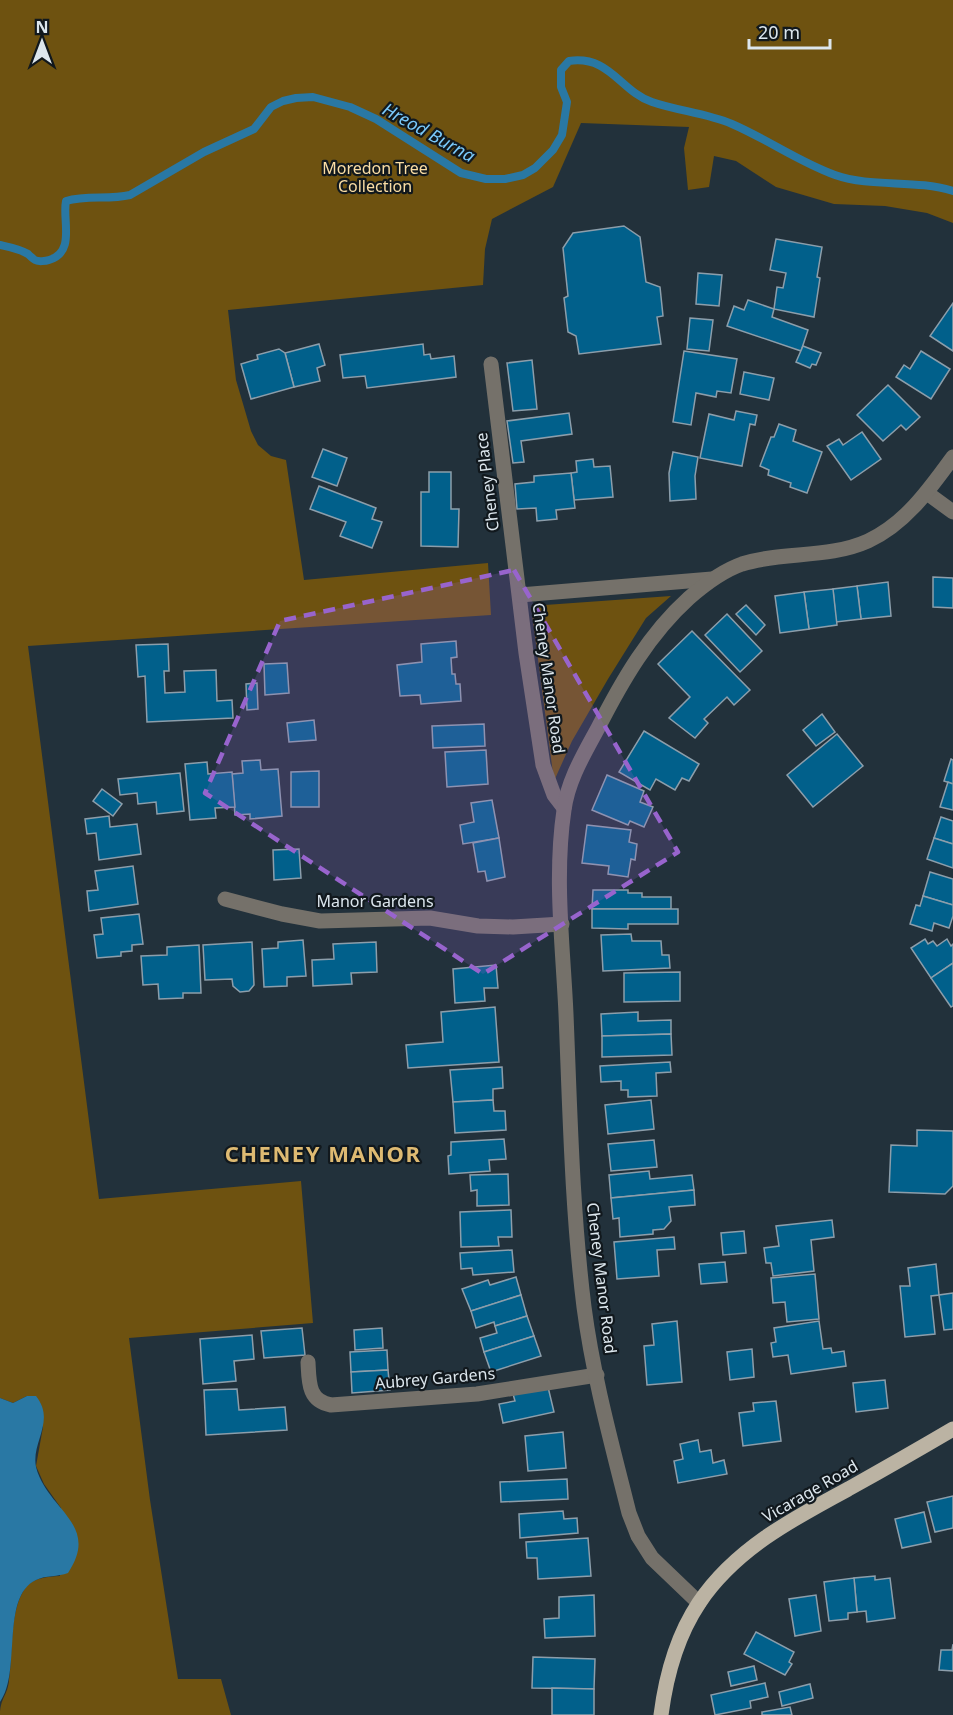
<svg xmlns="http://www.w3.org/2000/svg" width="953" height="1715" viewBox="0 0 953 1715" font-family="'Noto Sans',sans-serif">
	<style>
		.green { fill: #6e5210 }
		.water { fill: #2978a4 }
		.lines { fill: none; stroke-linecap: round; stroke-linejoin: round }
		.stream { stroke: #2978a4; stroke-width: 8 }
		.building { fill: #01608b; stroke: #8c9eab; stroke-width: 1.5 }
		.minor { stroke: #75716a; stroke-width: 15 }
		.major { stroke: #bbb3a3; stroke-width: 15 }
		.marked { fill: #9864cd; fill-opacity: 0.2; stroke: #9864cd; stroke-width: 4.5; stroke-dasharray: 12 8; stroke-linejoin: round }
		.labels { text-anchor: middle; dominant-baseline: central; stroke-width: 4.5; stroke-linejoin: round; paint-order: stroke }
		.park-label { font-size: 16px; fill: #fadda4; stroke: #11181d }
		.street-label { font-size: 16px; fill: #dce6ed; stroke: #11181d }
		.water-label { font-size: 18px; font-style: italic; fill: #7acafb; stroke: #11181d }
		.district-label { font-size: 22px; font-weight: bold; letter-spacing: 1.5px; fill: #deba72; stroke: #11181d }
	</style>
	<rect width="100%" height="100%" fill="#22313b"/>
	<g class="green">
		<path d="M0 0H953V223L927 213 885 206 834 204 776 187 736 161 714 156 709 187 688 190 684 148 689 127 581 123 553 187 492 219 485 249 483 285 228 310 236 380 251 431 258 445 271 456 286 460 304 580 488 563 491 615 28 646 99 1199 301 1181 313 1323 129 1338 150 1500 178 1679H221L231 1715H0C0 1698 8 1695 9 1680 13 1654 9 1609 26 1587 34 1577 48 1577 60 1576L61 1508 44 1484 36 1466 43 1427 27 1396 13 1403 0 1398Z"/>
		<path d="M671 596 646 618 608 679 572 741 554 781 531 606Z"/>
	</g>
	<path class="water" d="M27 1396H36C56 1421 31 1442 36 1467 47 1510 101 1524 68 1573 58 1577 46 1575 36 1580 0 1597 22 1672 0 1702V1398L13 1403Z"/>
	<g class="lines">
		<path class="stream" d="M0 245C9 247 20 249 28 254 28 254 34 260 35 260 38 262 46 261 49 260 76 252 62 220 66 201 87 195 109 200 130 195L204 152 254 129 271 107 283 101 296 98 313 97 350 107 376 119 461 173 486 179H505L523 175 535 168 553 150 562 135 567 102 561 87V70L569 61C610 55 620 91 652 102 678 111 706 113 732 124 767 139 799 162 835 175 872 188 915 179 953 191"/>
	</g>
	<g class="building">
		<path d="M624 226 640 237 646 282 660 287 663 316 657 317 661 344 579 354 576 336 568 332 564 298 568 296 563 248 573 233Z"/>
		<path d="M776 239 822 247 817 277 820 278 814 317 774 309 777 287 783 288 786 273 770 270Z"/>
		<path d="M698 273 722 275 719 306 696 304Z"/>
		<path d="M748 300 774 309 772 317 808 330 801 351 727 326 734 306 744 310Z"/>
		<path d="M953 303V351L930 336Z"/>
		<path d="M690 318 713 320 709 351 687 349Z"/>
		<path d="M319 344 325 365 317 368 320 381 294 387 285 353Z"/>
		<path d="M423 344 424 355 430 354 431 359 454 356 456 377 367 388 365 376 343 378 340 355Z"/>
		<path d="M803 346 821 353 816 365 812 364 810 368 796 362Z"/>
		<path d="M279 349 285 353 294 387 251 399 241 364 258 359 257 355Z"/>
		<path d="M684 351 737 359 731 393 717 391 716 397 696 393 691 425 673 422Z"/>
		<path d="M921 351 950 369 931 399 896 377 904 365 910 369Z"/>
		<path d="M532 360 537 409 513 411 507 363Z"/>
		<path d="M744 372 774 378 769 400 740 394Z"/>
		<path d="M888 385 920 417 906 430 901 425 883 441 857 415Z"/>
		<path d="M736 411 757 415 755 425 750 424 742 466 700 458 709 414 734 420Z"/>
		<path d="M569 413 572 434 521 441 524 462 513 463 507 421Z"/>
		<path d="M779 424 796 430 793 441 822 452 807 493 790 487 791 483 768 475 769 470 760 466 771 437H774Z"/>
		<path d="M862 432 881 459 851 480 827 446 839 439 843 445Z"/>
		<path d="M323 449 347 458 337 486 312 477Z"/>
		<path d="M673 452 698 457 695 476 696 499 670 501 669 473Z"/>
		<path d="M593 459 594 467 610 466 613 497 574 500 571 473 577 472 576 461Z"/>
		<path d="M429 472H451V509H459L458 547 421 546V492H429Z"/>
		<path d="M571 473 575 508 556 510 557 519 537 521 536 508 517 509 515 484 534 482V476Z"/>
		<path d="M319 486 376 508 372 519 382 522 372 548 340 536 346 522 310 509Z"/>
		<path d="M933 577 953 578V608L933 607Z"/>
		<path d="M888 582 891 616 861 619 857 586Z"/>
		<path d="M857 586 861 619 836 622 833 589Z"/>
		<path d="M833 589 837 625 809 629 804 592Z"/>
		<path d="M804 592 809 629 780 633 775 596Z"/>
		<path d="M746 605 765 625 756 635 736 614Z"/>
		<path d="M727 614 762 651 740 672 705 635Z"/>
		<path d="M692 631 750 690 734 705 727 697 704 719 708 723 695 738 669 718 690 697 658 664Z"/>
		<path d="M456 641 457 657 451 658 452 674H455L456 684H460L461 701 421 704 420 695 400 696 397 665 422 662 421 644Z"/>
		<path d="M168 644 169 671H164L165 693 185 692 184 671 216 670 217 701 232 700 233 718 147 722 145 676 138 677 136 645Z"/>
		<path d="M287 663 289 693 265 695 264 664Z"/>
		<path d="M257 683 258 709 247 710 246 684Z"/>
		<path d="M822 714 835 732 816 746 803 730Z"/>
		<path d="M314 720 316 740 289 742 287 723Z"/>
		<path d="M484 724 485 746 433 748 432 726Z"/>
		<path d="M644 731 699 764 689 781 682 778 675 790 656 779 650 790 619 772Z"/>
		<path d="M837 734 863 766 813 807 787 775Z"/>
		<path d="M486 750 488 784 447 787 445 752Z"/>
		<path d="M951 759 953 760V784L944 781Z"/>
		<path d="M260 760 261 770 278 769 282 816 250 819V814L235 815 232 774 243 773 242 761Z"/>
		<path d="M207 762 208 774 232 772 235 807 215 808 216 818 190 820 185 764Z"/>
		<path d="M319 771V807H291V772Z"/>
		<path d="M180 773 184 811 157 814 156 802 138 804 137 793 120 795 118 779Z"/>
		<path d="M607 775 644 791 640 802 653 807 644 827 630 821 628 825 592 810Z"/>
		<path d="M948 782 953 784V810L940 807Z"/>
		<path d="M102 789 122 804 113 816 93 801Z"/>
		<path d="M492 800 499 838 463 844 460 825 474 822 471 803Z"/>
		<path d="M109 816 110 827 137 824 141 854 99 860 96 833 87 834 85 819Z"/>
		<path d="M941 817 953 821V844L934 838Z"/>
		<path d="M587 825 631 830 629 842 637 844 635 860 631 859 628 877 608 874 609 866 582 863Z"/>
		<path d="M499 838 505 877 487 881 485 871 478 872 473 843Z"/>
		<path d="M934 838 953 844V868L927 859Z"/>
		<path d="M299 849 301 878 274 880 273 850Z"/>
		<path d="M133 866 138 904 89 911 87 891 98 890 95 871Z"/>
		<path d="M930 872 953 879V905L923 896Z"/>
		<path d="M593 890H628V893H642V897H671V909H592Z"/>
		<path d="M923 896 953 905V916L949 928 934 923 932 931 910 924 916 905 920 906Z"/>
		<path d="M592 909H678V924H628V929L592 928Z"/>
		<path d="M139 914 143 944 132 945V951L121 952V956L97 958 94 935 103 934 101 918Z"/>
		<path d="M631 934 632 941H661L662 955H669L670 968 603 971 601 935Z"/>
		<path d="M925 939 928 944 933 941 937 946 947 939 951 946 953 944V963L931 978 911 948Z"/>
		<path d="M303 940 306 976 287 977V986L264 987 262 949 278 948V942Z"/>
		<path d="M252 942 254 985 249 991 240 992 233 986 232 979 205 980 203 945Z"/>
		<path d="M376 942 377 972 351 973 352 984 313 986 312 960 334 959 333 944Z"/>
		<path d="M199 945 201 993H183V998L159 999 158 984 143 985 141 956 167 955V947Z"/>
		<path d="M953 963V1006L951 1007 931 978Z"/>
		<path d="M496 965 498 988H484L485 1001 455 1003 453 969Z"/>
		<path d="M680 972V1001L624 1002V973Z"/>
		<path d="M495 1007 499 1062 408 1068 406 1045 443 1042 441 1012Z"/>
		<path d="M638 1012V1021L671 1020V1034L602 1036 601 1014Z"/>
		<path d="M671 1034 672 1055 602 1057V1036Z"/>
		<path d="M670 1062 671 1072 656 1073 657 1096 628 1097V1090H621V1081L601 1082 600 1066Z"/>
		<path d="M502 1067 503 1088 493 1089V1100L453 1102 450 1070Z"/>
		<path d="M493 1100 494 1111H505L506 1130 455 1133 453 1102Z"/>
		<path d="M651 1100 654 1129 608 1134 605 1105Z"/>
		<path d="M917 1130 953 1131V1186L945 1194 889 1192 891 1145 917 1146Z"/>
		<path d="M504 1139 506 1159 489 1160 490 1171 449 1174 448 1156 451 1155V1142Z"/>
		<path d="M654 1140 657 1167 611 1171 608 1144Z"/>
		<path d="M649 1171 650 1179 692 1175 694 1190 611 1198 609 1175Z"/>
		<path d="M508 1174 509 1205 477 1206V1190L471 1191 470 1175Z"/>
		<path d="M694 1190 695 1205 669 1207 671 1221 664 1229 653 1230V1234L620 1237 619 1218 613 1219 611 1198Z"/>
		<path d="M511 1210 512 1237H498L499 1246 461 1247 460 1212Z"/>
		<path d="M832 1220 834 1237 811 1240 814 1271 773 1276 771 1263H766L764 1248 779 1246 776 1226Z"/>
		<path d="M744 1231 746 1253 723 1255 721 1233Z"/>
		<path d="M674 1237 675 1249 657 1250 659 1276 617 1279 614 1242Z"/>
		<path d="M512 1250 514 1272 473 1275 472 1268 461 1269 460 1253Z"/>
		<path d="M725 1262 727 1282 701 1284 699 1264Z"/>
		<path d="M936 1264 939 1295 931 1296 935 1334 905 1337 900 1286H910L908 1268Z"/>
		<path d="M815 1274 819 1319 787 1322 785 1302 773 1303 771 1278Z"/>
		<path d="M516 1277 521 1295 471 1311 462 1289 488 1280 490 1285Z"/>
		<path d="M953 1293V1329L944 1330 939 1295Z"/>
		<path d="M521 1295 527 1316 495 1326 494 1322 476 1328 471 1311Z"/>
		<path d="M527 1316 534 1336 484 1352 480 1338 497 1333 495 1326Z"/>
		<path d="M677 1321 682 1382 647 1385 644 1346 654 1345 652 1324Z"/>
		<path d="M819 1321 823 1349 831 1348 832 1353 844 1351 846 1366 791 1374 788 1355 773 1357 771 1343 776 1342 774 1328Z"/>
		<path d="M302 1328 305 1355 264 1358 261 1331Z"/>
		<path d="M382 1328 383 1348 355 1350 354 1330Z"/>
		<path d="M252 1335 254 1359 234 1361 236 1381 203 1384 200 1339Z"/>
		<path d="M534 1336 541 1356 491 1372 484 1352Z"/>
		<path d="M752 1349 754 1377 730 1380 727 1352Z"/>
		<path d="M387 1350 388 1370 351 1372 350 1352Z"/>
		<path d="M388 1370 390 1390 352 1393 351 1372Z"/>
		<path d="M885 1380 888 1408 856 1412 853 1383Z"/>
		<path d="M548 1387 554 1412 503 1423 499 1404 515 1401 513 1394Z"/>
		<path d="M237 1389 239 1410 285 1407 287 1430 206 1435 204 1390Z"/>
		<path d="M776 1401 781 1441 743 1446 739 1413 754 1411 753 1403Z"/>
		<path d="M563 1432 566 1468 528 1471 525 1436Z"/>
		<path d="M698 1440 700 1452 711 1450 713 1463 724 1460 727 1474 678 1483 674 1461 683 1459 680 1444Z"/>
		<path d="M567 1479 568 1499 501 1502 500 1482Z"/>
		<path d="M953 1496V1528L935 1532 927 1502Z"/>
		<path d="M563 1511 564 1519 577 1518 578 1533 520 1538 519 1514Z"/>
		<path d="M924 1512 931 1542 902 1548 895 1519Z"/>
		<path d="M588 1538 591 1576 538 1579 537 1558H527L526 1542Z"/>
		<path d="M875 1576V1580L890 1578 895 1618 867 1622 866 1611 857 1612 854 1578Z"/>
		<path d="M854 1578 857 1612 848 1613V1619L829 1621 824 1582Z"/>
		<path d="M594 1595 595 1636 545 1638 544 1619 559 1618V1597Z"/>
		<path d="M816 1595 821 1631 795 1636 789 1599Z"/>
		<path d="M756 1632 794 1652 789 1662 792 1664 785 1675 744 1654Z"/>
		<path d="M953 1644V1671L939 1670 941 1650H952Z"/>
		<path d="M533 1657 595 1659 594 1689 532 1688Z"/>
		<path d="M754 1666 757 1680 731 1686 728 1672Z"/>
		<path d="M765 1683 768 1697 750 1701 751 1708 715 1715 711 1695Z"/>
		<path d="M810 1684 813 1698 782 1706 779 1692Z"/>
		<path d="M552 1688 594 1689V1715H552Z"/>
		<path d="M790 1707 792 1715H762V1712Z"/>
	</g>
	<g class="lines">
		<g class="minor">
			<path d="M491 364 526 653 543 765 554 795 564 808"/>
			<path d="M927 493 953 512"/>
			<path d="M520 595 712 579"/>
			<path d="M225 899 282 914 320 921 430 918 478 926 513 927 562 924"/>
			<path d="M308 1362C309 1382 308 1401 331 1405L477 1394 597 1375"/>
			<path d="M699 1603 652 1558 638 1536 629 1513C612 1445 593 1376 584 1307 572 1210 570 1112 566 1014 563 947 554 877 564 810 568 780 584 754 598 728 622 681 649 634 689 598 705 584 722 571 742 564 783 551 828 559 868 541 905 524 929 490 953 457"/>
		</g>
		<path class="major" d="M661 1715C666 1676 677 1636 699 1603 735 1549 794 1518 850 1488 884 1469 919 1449 953 1429"/>
	</g>
	<path class="marked" d="M514 570 678 852 483 974 205 793 280 621Z"/>
	<g class="labels">
		<g class="park-label">
			<text x="375" y="168">Moredon Tree<tspan x="375" dy="18">Collection</tspan></text>
		</g>
		<g class="street-label">
			<text transform="translate(487 482) rotate(-97)">Cheney Place</text>
			<text transform="translate(549 678) rotate(82)">Cheney Manor Road</text>
			<text x="375" y="901">Manor Gardens</text>
			<text transform="translate(602 1278) rotate(83)">Cheney Manor Road</text>
			<text transform="translate(435 1378) rotate(-5)">Aubrey Gardens</text>
			<text transform="translate(810 1491) rotate(-30)">Vicarage Road</text>
		</g>
		<g class="water-label">
			<text transform="translate(429 132) rotate(29)">Hreod Burna</text>
		</g>
		<g class="district-label">
			<text x="323" y="1153">CHENEY MANOR</text>
		</g>
	</g>
	<g transform="translate(42 42)" stroke="#11181d" stroke-width="4.5" paint-order="stroke">
	<path d="M0-4.5L10 22L0 15L-10 22Z" fill="#dce6ed"/>
	<text y="-9" font-size="16" font-weight="bold" text-anchor="middle" fill="#dce6ed">N</text>
	</g>
	<path d="M749 39v9h81v-9" fill="none" stroke="#dce6ed" stroke-width="3"/>
	<text x="758" y="39" font-size="18" fill="#dce6ed" stroke="#11181d" stroke-width="4.5" paint-order="stroke">20 m</text>
</svg>
